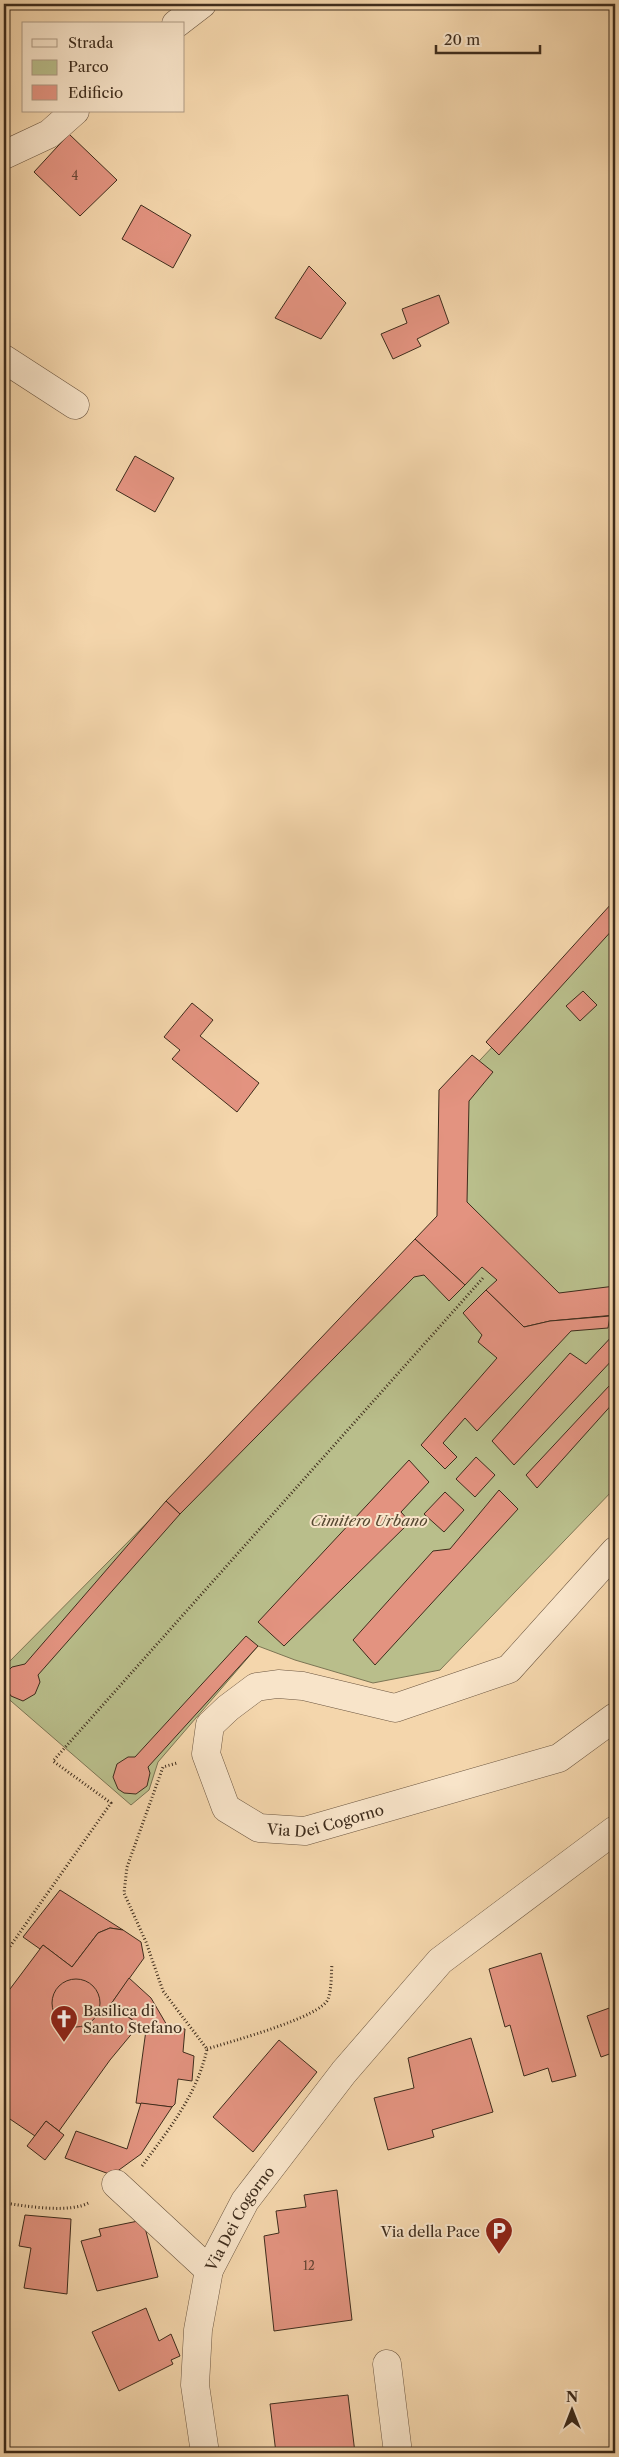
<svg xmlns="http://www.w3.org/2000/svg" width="619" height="2457" viewBox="0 0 619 2457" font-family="'Libre Caslon Text',serif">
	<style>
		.green { fill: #b9be8b; stroke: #7c7554 }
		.building { fill: #e39380; stroke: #3e2c1c }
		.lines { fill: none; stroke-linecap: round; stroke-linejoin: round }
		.minor-casing { stroke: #6c5640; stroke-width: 29 }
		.path { stroke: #3e2c1c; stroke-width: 3; stroke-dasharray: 1 2.5; stroke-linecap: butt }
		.minor { stroke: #f8e4c9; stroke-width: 28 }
		.labels { text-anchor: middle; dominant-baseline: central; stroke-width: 4; stroke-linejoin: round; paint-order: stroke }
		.number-label { font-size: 12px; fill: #674635 }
		.park-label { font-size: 15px; font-style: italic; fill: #574932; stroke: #f8e4c9 }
		.street-label { font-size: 15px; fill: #3e2c1c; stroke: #f8e4c9 }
		.poi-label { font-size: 15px; fill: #3e2c1c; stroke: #f8e4c9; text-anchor: start }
	</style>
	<rect width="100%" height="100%" fill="#f4d6ac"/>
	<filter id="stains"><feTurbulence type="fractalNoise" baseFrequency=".004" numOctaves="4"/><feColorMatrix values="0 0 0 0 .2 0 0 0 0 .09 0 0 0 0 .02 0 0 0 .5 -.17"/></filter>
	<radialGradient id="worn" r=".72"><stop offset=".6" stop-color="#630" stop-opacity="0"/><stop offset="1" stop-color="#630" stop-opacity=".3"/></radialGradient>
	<path class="green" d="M615 917V1488L440 1670 373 1683 295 1660 258 1646 158 1762 149 1790 131 1805 4 1695V1667L442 1225 448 1094Z"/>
	<g class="building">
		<path d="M69 134 117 180 80 216 34 172Z"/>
		<path d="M141 205 191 235 173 268 122 239Z"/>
		<path d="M309 266 346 303 321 339 275 318Z"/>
		<path d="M439 295 449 323 417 339 421 346 393 359 381 334 407 323 402 309Z"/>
		<path d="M135 456 174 478 155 512 116 490Z"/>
		<path d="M612 903H615V927L499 1055 486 1042Z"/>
		<path d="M583 991 597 1005 580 1021 566 1006Z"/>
		<path d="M192 1003 213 1020 200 1036 259 1083 237 1112 172 1059 180 1050 164 1037Z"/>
		<path d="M472 1055 493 1072 469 1101 467 1202 559 1293 615 1286V1315L550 1321 524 1327 486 1290 497 1280 482 1267 465 1285 415 1239 437 1216 439 1090Z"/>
		<path d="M415 1239 465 1285 449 1301 424 1275 414 1277 180 1514 166 1501Z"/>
		<path d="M486 1290 524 1327 550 1321 610 1316 608 1328 571 1331 477 1431 465 1418 443 1443 457 1457 445 1469 421 1445 497 1358 478 1342 482 1335 463 1313Z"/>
		<path d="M615 1333V1357L514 1465 492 1441 570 1353 586 1364Z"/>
		<path d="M609 1386 615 1390V1401L537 1488 526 1475Z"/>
		<path d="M476 1457 495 1475 475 1497 456 1479Z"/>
		<path d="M409 1460 429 1482 401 1512 410 1522 284 1646 258 1622Z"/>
		<path d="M499 1490 518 1509 375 1665 353 1640 433 1551 450 1549Z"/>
		<path d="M445 1492 464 1510 444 1532 424 1514Z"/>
		<path d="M166 1501 180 1514 38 1675 40 1682 35 1694 23 1701 11 1696 4 1685 7 1672 12 1667 25 1664Z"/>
		<path d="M246 1636 258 1646 148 1767 150 1773 147 1786 136 1794 124 1793 118 1789 113 1777 117 1764 128 1757H135Z"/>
		<path d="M60 1890 123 1930 110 1928 98 1933 72 1967 43 1945 40 1949 23 1937Z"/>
		<path d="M110 1928 123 1930 141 1942 144 1958 111 2004 139 2025 110 2060 59 2131 46 2121 35 2136 4 2115V1997L43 1945 72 1967 98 1933Z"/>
		<path d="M541 1953 576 2076 552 2082 548 2068 524 2076 510 2025 505 2027 489 1969Z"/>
		<path d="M129 1978 151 1998 168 2027 185 2029 183 2052 194 2056 192 2081 178 2079 175 2104 172 2107 136 2103 146 2030 111 2004Z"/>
		<circle cx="76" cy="2003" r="24"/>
		<path d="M615 2006V2052L601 2057 587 2016Z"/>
		<path d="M471 2038 493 2112 432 2130 434 2137 388 2150 374 2098 414 2088 408 2058Z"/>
		<path d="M279 2040 317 2072 253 2152 213 2117Z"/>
		<path d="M141 2103 172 2107 141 2154 112 2175 65 2158 76 2131 127 2149Z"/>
		<path d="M46 2121 64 2135 45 2160 27 2146Z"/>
		<path d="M337 2190 352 2320 274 2331 264 2236 279 2233 276 2211 306 2207 304 2195Z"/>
		<path d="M25 2215 71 2219 67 2294 24 2288 31 2248 19 2246Z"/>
		<path d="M143 2220 158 2277 97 2291 81 2241 101 2236 99 2229Z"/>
		<path d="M146 2308 159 2341 171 2334 180 2356 171 2360 173 2364 119 2391 92 2332Z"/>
		<path d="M348 2395 355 2453H276L270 2404Z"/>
	</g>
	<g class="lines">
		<defs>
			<g id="minor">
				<path d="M176 24 202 4"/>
				<path d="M4 155 49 134 75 111"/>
				<path d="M4 359 75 405"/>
				<path id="s1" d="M615 1551 509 1669 395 1708 303 1686 278 1684 256 1687 228 1708 210 1725 206 1754 226 1808 259 1828 305 1831 559 1758 615 1717"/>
				<path d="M116 2184 209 2270"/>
				<path d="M387 2364 398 2453"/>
				<path id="s2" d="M205 2453 195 2385 198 2330 209 2270 245 2201 344 2072 440 1961 615 1830"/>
			</g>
		</defs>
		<use href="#minor" class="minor-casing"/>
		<g class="path">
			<path d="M4 1955 111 1803 53 1761 483 1278"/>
			<path d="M207 2049C229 2042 322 2017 328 1999 332 1988 331 1974 332 1964"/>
			<path d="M142 2166C169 2129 197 2095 207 2049L163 1991 146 1942 124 1893 127 1867 163 1767 177 1763"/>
			<path d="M4 2203C26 2206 71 2214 90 2202"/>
		</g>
		<use href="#minor" class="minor"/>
	</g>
	<defs>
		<symbol id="church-pin" viewBox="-11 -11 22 30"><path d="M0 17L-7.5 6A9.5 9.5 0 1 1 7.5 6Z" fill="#8f2418" stroke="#f8e4c9"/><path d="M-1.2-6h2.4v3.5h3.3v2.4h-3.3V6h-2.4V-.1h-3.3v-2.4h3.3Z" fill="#fff"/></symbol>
		<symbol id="parking-pin" viewBox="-11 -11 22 30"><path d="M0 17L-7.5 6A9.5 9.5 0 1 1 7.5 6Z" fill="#8f2418" stroke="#f8e4c9"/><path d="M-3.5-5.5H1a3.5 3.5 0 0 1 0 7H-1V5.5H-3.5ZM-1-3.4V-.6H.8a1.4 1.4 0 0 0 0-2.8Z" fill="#fff"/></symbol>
	</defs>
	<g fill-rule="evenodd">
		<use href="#church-pin" x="48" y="2003" width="32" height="43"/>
		<use href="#parking-pin" x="483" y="2215" width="32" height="43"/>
	</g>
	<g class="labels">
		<g class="number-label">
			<text x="75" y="175">4</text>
			<text x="309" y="2265">12</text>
		</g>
		<g class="park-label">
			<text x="369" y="1520">Cimitero Urbano</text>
		</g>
		<g class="street-label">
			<text stroke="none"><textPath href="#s1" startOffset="674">Via Dei Cogorno</textPath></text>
			<text stroke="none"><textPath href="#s2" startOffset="245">Via Dei Cogorno</textPath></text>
		</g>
		<g class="poi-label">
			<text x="83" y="2010">Basilica di<tspan x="83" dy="17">Santo Stefano</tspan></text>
			<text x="480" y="2231" text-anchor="end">Via della Pace</text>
		</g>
	</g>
	<rect width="619" height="2457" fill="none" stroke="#f4d6ac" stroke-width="20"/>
	<rect x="5" y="5" width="609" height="2447" fill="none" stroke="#3e2c1c" stroke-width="2.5"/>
	<rect x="10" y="10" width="599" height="2437" fill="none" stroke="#3e2c1c"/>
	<rect x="22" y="22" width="162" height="90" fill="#f8e4c9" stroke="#ae9a84"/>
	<rect x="32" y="39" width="25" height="8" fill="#f8e4c9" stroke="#ae9a84"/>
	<text x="68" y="48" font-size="15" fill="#3e2c1c">Strada</text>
	<rect x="32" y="60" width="25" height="15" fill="#b9be8b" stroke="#ae9a84"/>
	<text x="68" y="72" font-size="15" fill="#3e2c1c">Parco</text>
	<rect x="32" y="85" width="25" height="15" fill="#e39380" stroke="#ae9a84"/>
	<text x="68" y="98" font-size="15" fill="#3e2c1c">Edificio</text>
	<g transform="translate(572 2410)" stroke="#f8e4c9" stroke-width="4" paint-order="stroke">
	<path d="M0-4L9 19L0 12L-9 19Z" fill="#3e2c1c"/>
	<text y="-8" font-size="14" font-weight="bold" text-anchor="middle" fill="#3e2c1c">N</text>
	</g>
	<path d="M436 45v8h104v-8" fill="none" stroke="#3e2c1c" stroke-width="2.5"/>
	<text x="444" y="45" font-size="15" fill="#3e2c1c" stroke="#f8e4c9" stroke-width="4" paint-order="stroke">20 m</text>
	<rect width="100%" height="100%" filter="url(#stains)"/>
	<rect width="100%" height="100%" fill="url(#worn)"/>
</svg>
